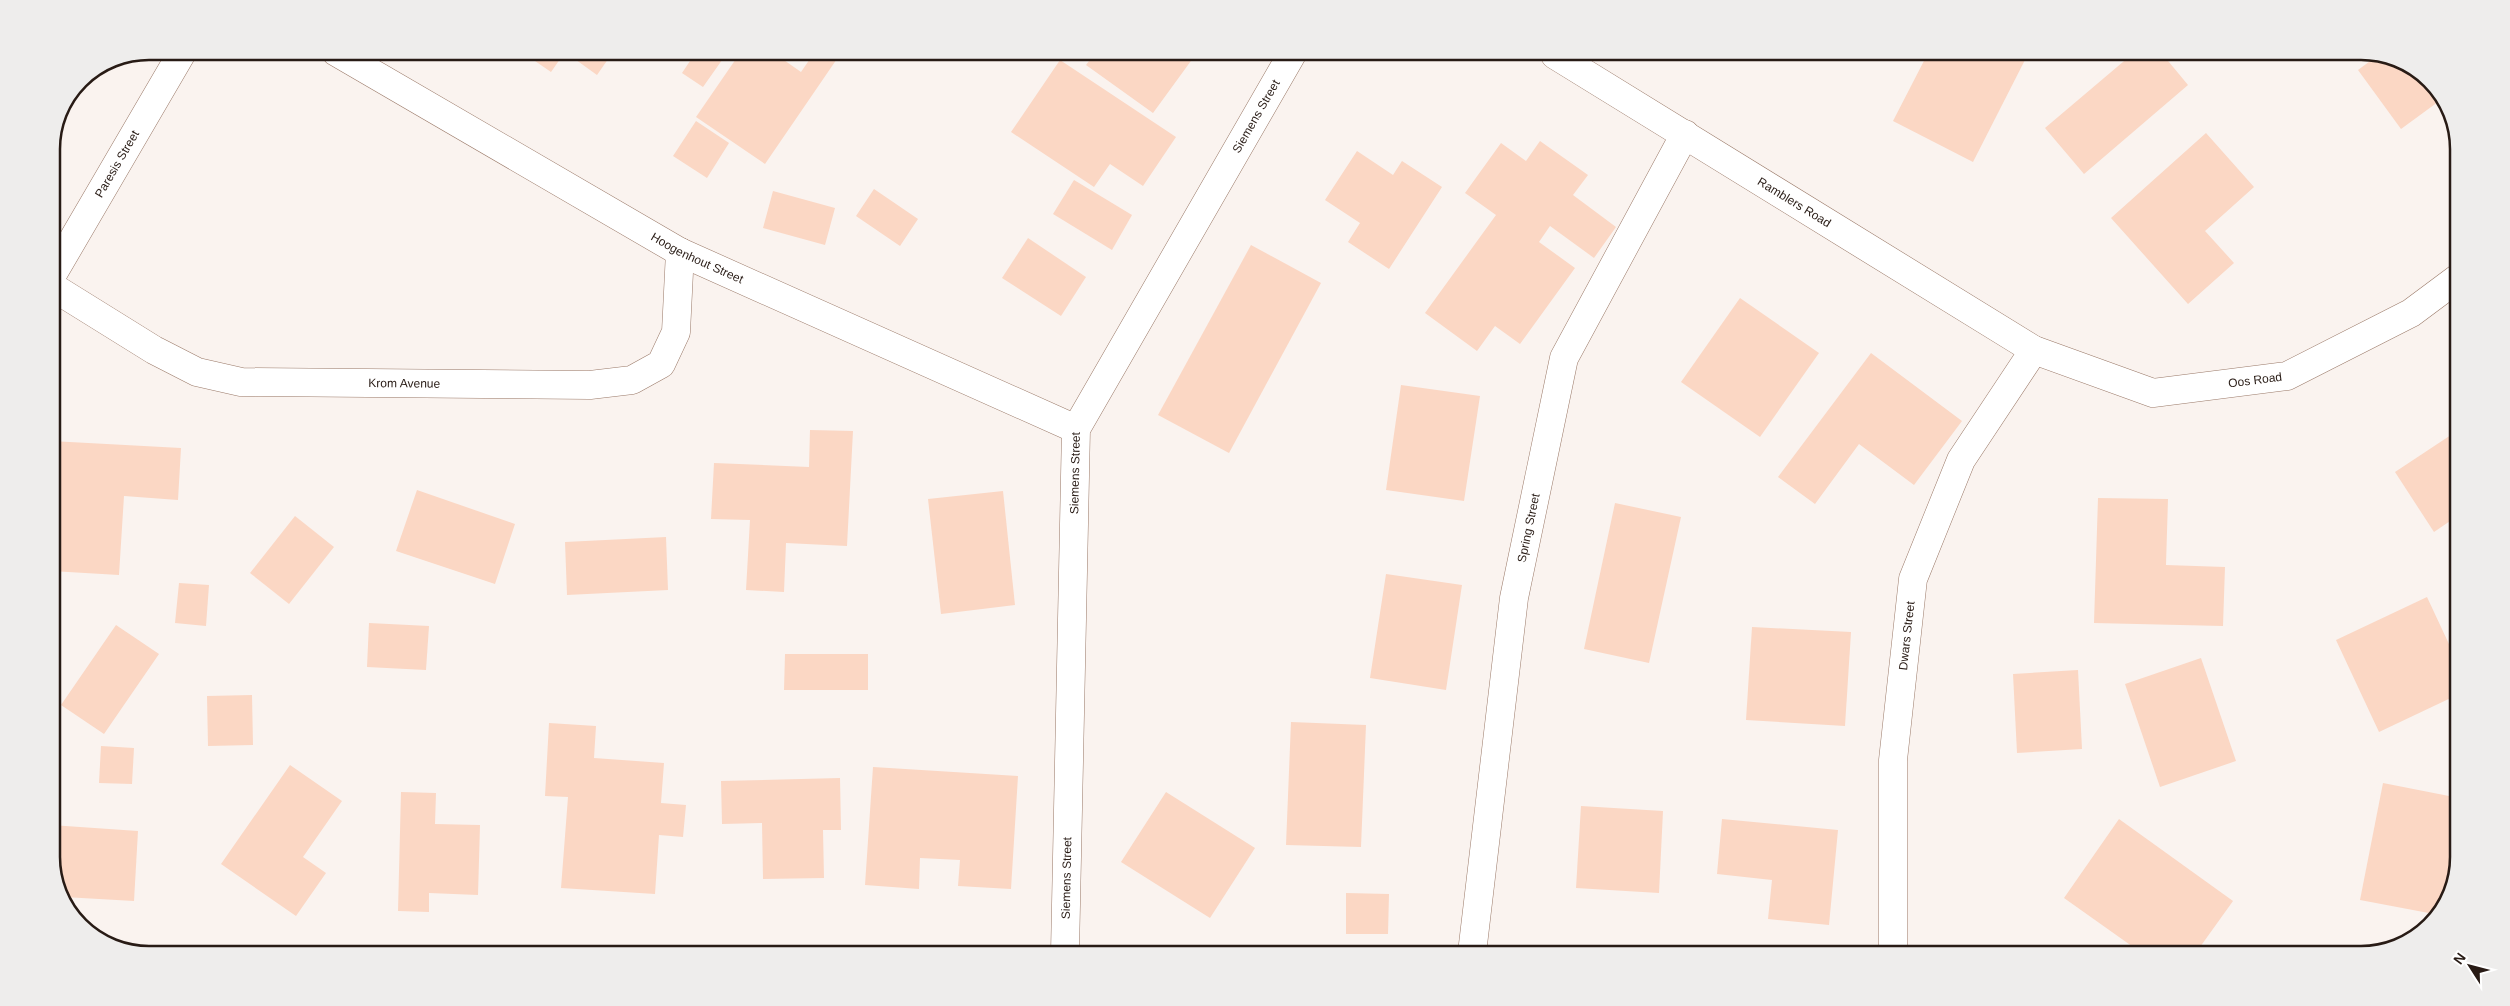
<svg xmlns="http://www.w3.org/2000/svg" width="2510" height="1006" viewBox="0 0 2510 1006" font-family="Arial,sans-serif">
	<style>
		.building { fill: #fbd7c4 }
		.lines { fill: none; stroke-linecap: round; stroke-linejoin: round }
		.minor-casing { stroke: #9a7968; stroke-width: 29 }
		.minor { stroke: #fff; stroke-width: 28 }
		.labels { text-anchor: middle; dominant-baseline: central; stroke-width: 4.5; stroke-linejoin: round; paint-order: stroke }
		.street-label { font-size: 12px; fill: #281b15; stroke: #fff }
		.rim { fill: none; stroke: #281b15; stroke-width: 2.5 }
	</style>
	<rect width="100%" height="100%" fill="#faf3ef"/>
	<g class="building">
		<path d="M522 52H613L597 75 565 52 551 72Z"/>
		<path d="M691 53H727L703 87 682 73 694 55Z"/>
		<path d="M740 53H774L801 72 814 53H841L765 164 696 117Z"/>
		<path d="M1095 53 1172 54H1196L1153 113 1086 65Z"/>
		<path d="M1927 55 2027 56 1973 162 1893 121Z"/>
		<path d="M2130 56H2164L2188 85 2084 174 2045 128Z"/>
		<path d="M2377 56 2393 57 2439 90 2442 99 2401 129 2358 70Z"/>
		<path d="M1060 60 1176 137 1143 186 1110 164 1094 187 1011 132Z"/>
		<path d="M86 76 55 130H54L59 111 80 80Z"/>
		<path d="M696 121 729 143 707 178 673 156Z"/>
		<path d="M2206 133 2254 187 2205 231 2234 263 2188 304 2111 218Z"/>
		<path d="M1540 141 1588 175 1573 195 1616 227 1594 258 1550 226 1539 242 1575 268 1520 344 1495 326 1477 351 1425 313 1496 215 1465 193 1501 143 1526 161Z"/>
		<path d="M1357 151 1393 175 1402 161 1442 187 1389 269 1348 242 1360 223 1325 200Z"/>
		<path d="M1074 180 1132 215 1112 250 1053 214Z"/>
		<path d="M874 189 918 219 900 246 856 216Z"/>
		<path d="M773 191 835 208 825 245 763 228Z"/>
		<path d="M1028 238 1086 277 1061 316 1002 278Z"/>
		<path d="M1251 245 1321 283 1229 453 1158 415Z"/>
		<path d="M1740 298 1819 353 1760 437 1681 382Z"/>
		<path d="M1871 353 1962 421 1914 485 1859 444 1815 504 1778 477Z"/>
		<path d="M1401 385 1480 396 1464 501 1386 490Z"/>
		<path d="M810 430 853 431 847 546 786 543 784 592 746 590 750 520 711 519 714 463 809 467Z"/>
		<path d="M2457 431 2456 517 2434 532 2395 472Z"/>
		<path d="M51 441 181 448 178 500 124 496 119 575 51 571Z"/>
		<path d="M417 490 515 524 495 584 396 551Z"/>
		<path d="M1003 491 1015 605 941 614 928 499Z"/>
		<path d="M2098 498 2168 499 2166 565 2225 567 2223 626 2094 623Z"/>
		<path d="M1615 503 1681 517 1649 663 1584 649Z"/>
		<path d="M295 516 334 547 289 604 250 573Z"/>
		<path d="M666 537 668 590 567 595 565 542Z"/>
		<path d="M1386 574 1462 585 1446 690 1370 678Z"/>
		<path d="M179 583 209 585 206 626 175 623Z"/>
		<path d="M2427 597 2455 657V696L2379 732 2336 640Z"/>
		<path d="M369 623 429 626 426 670 367 667Z"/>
		<path d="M116 625 159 654 104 734 61 705Z"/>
		<path d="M1752 627 1851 632 1845 726 1746 720Z"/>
		<path d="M785 654H868V690H784Z"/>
		<path d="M2201 658 2236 761 2160 787 2125 684Z"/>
		<path d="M2078 670 2082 749 2017 753 2013 674Z"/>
		<path d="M252 695 253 745 208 746 207 696Z"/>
		<path d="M1291 722 1366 725 1361 847 1286 845Z"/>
		<path d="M549 723 596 726 594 758 664 763 661 803 686 805 683 837 659 835 655 894 561 888 568 797 545 796Z"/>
		<path d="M101 746 134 748 132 784 99 783Z"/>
		<path d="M290 765 342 801 303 857 326 873 296 916 221 864Z"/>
		<path d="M873 767 1018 776 1011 889 958 886 960 860 920 858 919 889 865 885Z"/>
		<path d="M840 778 841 830H823L824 878 763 879 762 823 722 824 721 781Z"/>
		<path d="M2383 783 2454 797V878L2451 892 2434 914 2360 900Z"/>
		<path d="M401 792 436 793 435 824 480 825 478 895 429 893V912L398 911Z"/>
		<path d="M1166 792 1255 848 1210 918 1121 862Z"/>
		<path d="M1581 806 1663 811 1659 893 1576 888Z"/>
		<path d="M1722 819 1838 830 1829 925 1768 919 1772 880 1717 874Z"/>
		<path d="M2119 819 2233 901 2195 954H2143L2064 898Z"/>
		<path d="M51 825 138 831 134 901 64 897 51 864Z"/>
		<path d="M1346 893 1389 894 1388 934H1346Z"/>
	</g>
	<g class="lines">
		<defs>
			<g id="minor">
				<path id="s1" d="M336 52 680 252 1076 429"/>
				<path id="s2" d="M1555 55 2034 350 2153 393 2287 376 2411 313 2458 278"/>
				<path id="s3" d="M51 277 183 51"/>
				<path id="s4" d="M51 286 154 350 197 372 241 382 590 385 632 380 661 364 676 332 680 252"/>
				<path id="s5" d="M1065 952 1076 429 1292 54"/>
				<path id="s6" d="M1472 953 1514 598 1564 358 1685 134"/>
				<path id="s7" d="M1893 954V760L1913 579 1961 460 2034 350"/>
			</g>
		</defs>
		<use href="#minor" class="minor-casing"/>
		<use href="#minor" class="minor"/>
	</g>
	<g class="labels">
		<g class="street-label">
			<text stroke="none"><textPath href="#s5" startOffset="884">Siemens Street</textPath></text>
			<text stroke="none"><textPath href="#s3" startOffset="131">Paresis Street</textPath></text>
			<text stroke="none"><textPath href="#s2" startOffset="281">Ramblers Road</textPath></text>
			<text stroke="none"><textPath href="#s1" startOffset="416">Hoogenhout Street</textPath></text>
			<text stroke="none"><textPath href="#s2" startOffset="792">Oos Road</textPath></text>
			<text stroke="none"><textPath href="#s4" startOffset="378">Krom Avenue</textPath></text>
			<text stroke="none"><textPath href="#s5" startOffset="479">Siemens Street</textPath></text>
			<text stroke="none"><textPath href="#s6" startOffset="429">Spring Street</textPath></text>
			<text stroke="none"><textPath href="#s7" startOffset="319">Dwars Street</textPath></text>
			<text stroke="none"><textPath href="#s5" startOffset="74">Siemens Street</textPath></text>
		</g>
	</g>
	<path d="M0 0H2510V1006H0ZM149 60H2361A89 89 0 0 1 2450 149V857A89 89 0 0 1 2361 946H149A89 89 0 0 1 60 857V149A89 89 0 0 1 149 60Z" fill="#eeedec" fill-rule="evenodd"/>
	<path class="rim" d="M149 60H2361A89 89 0 0 1 2450 149V857A89 89 0 0 1 2361 946H149A89 89 0 0 1 60 857V149A89 89 0 0 1 149 60Z"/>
	<g transform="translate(2470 966) rotate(306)" stroke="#ffffff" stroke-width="4" paint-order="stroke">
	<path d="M0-4L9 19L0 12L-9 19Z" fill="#281b15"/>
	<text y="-8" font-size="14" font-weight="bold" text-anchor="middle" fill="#281b15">N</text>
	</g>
</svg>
